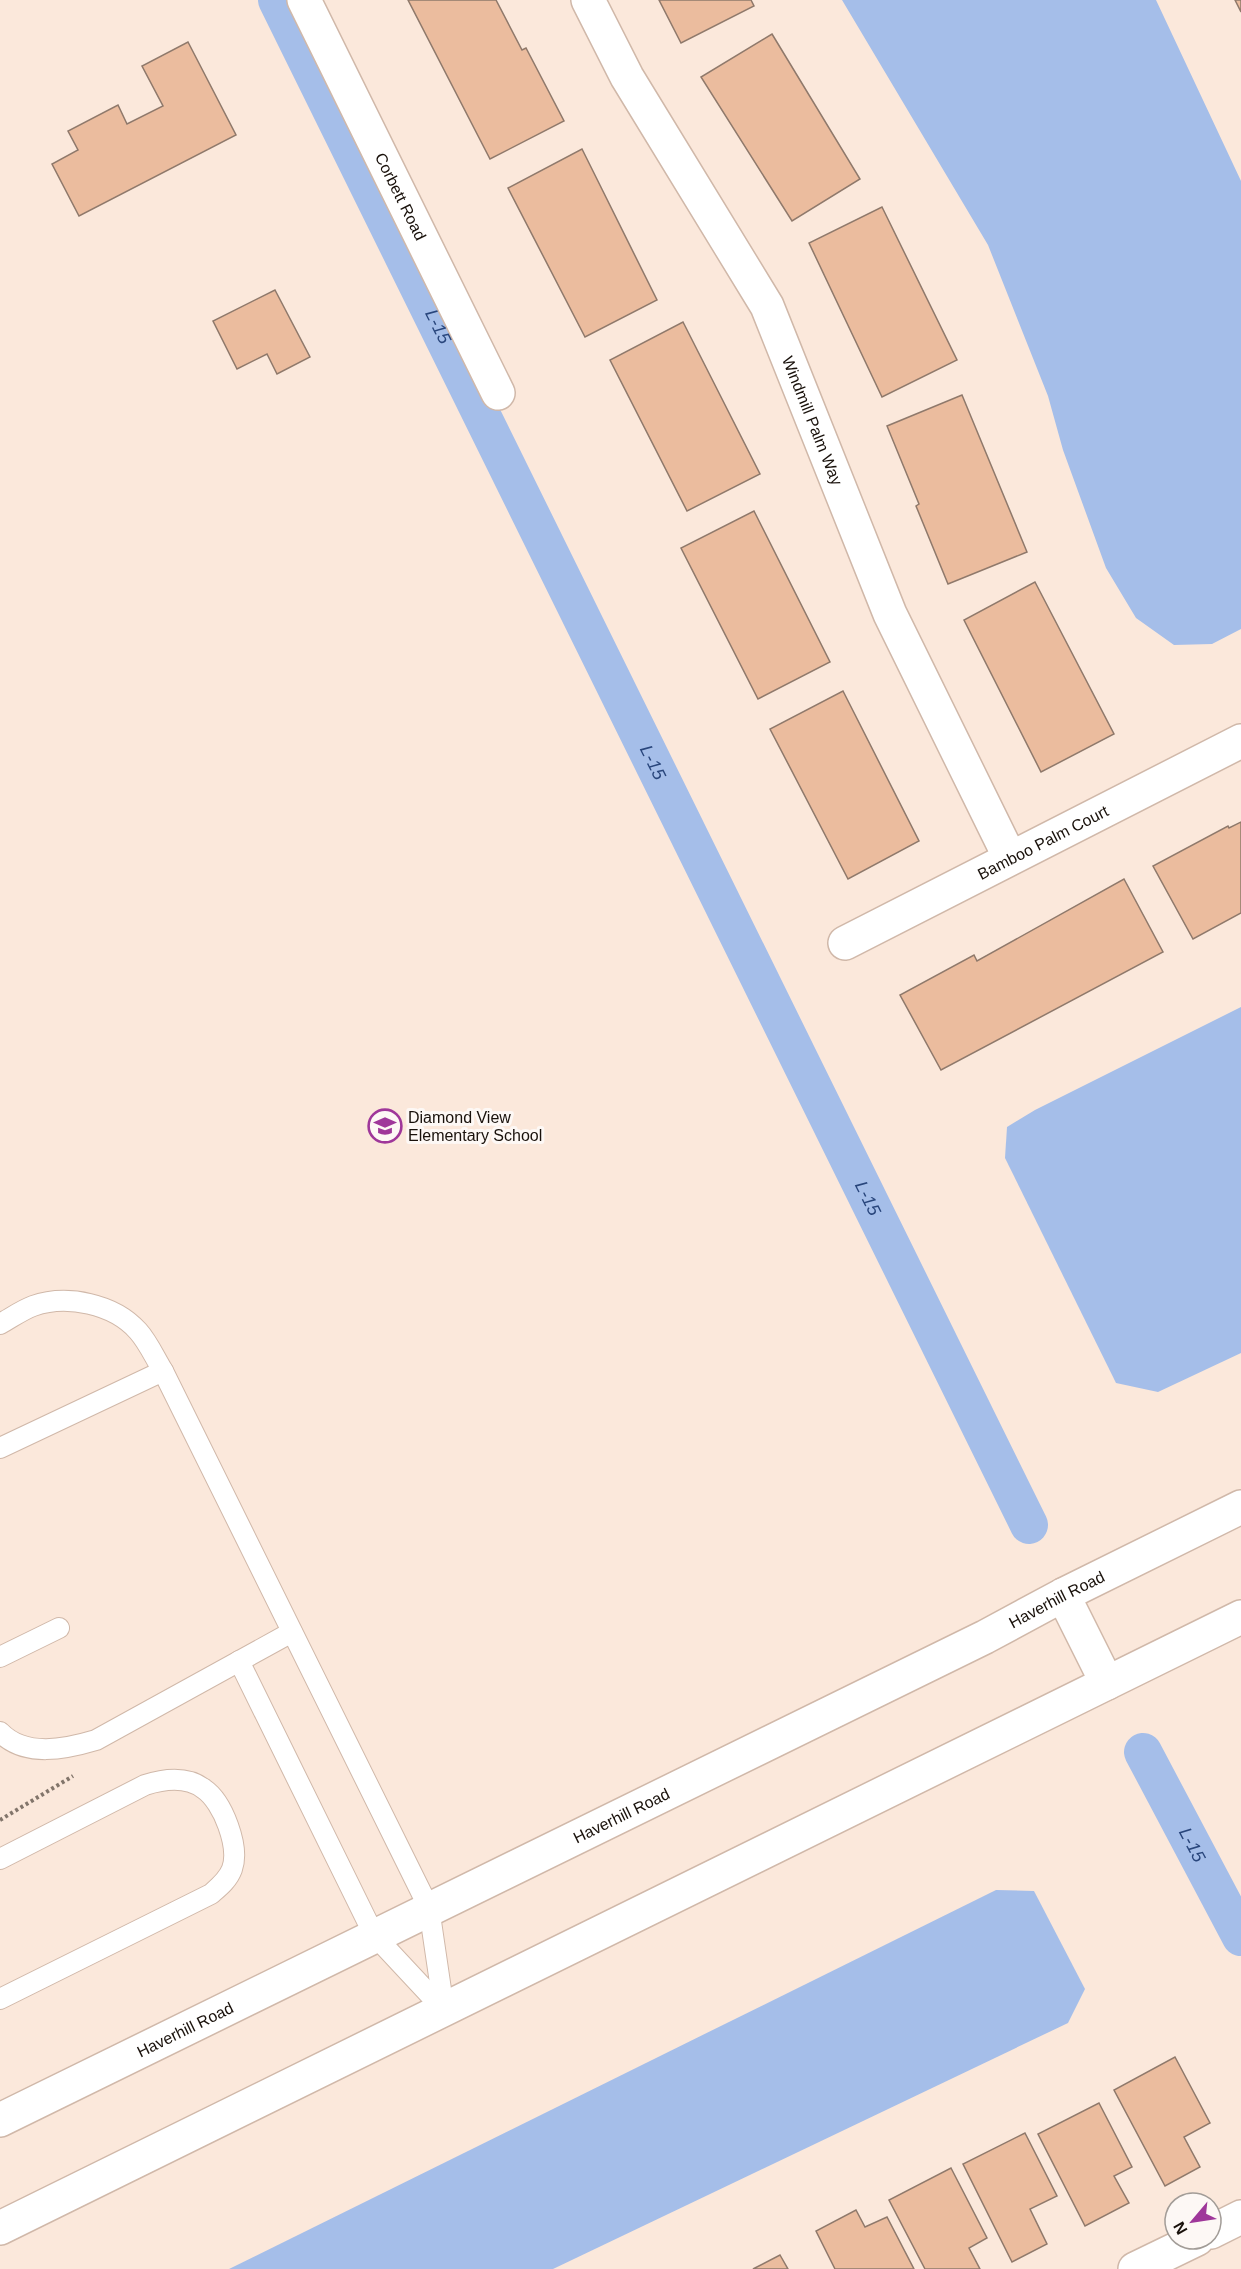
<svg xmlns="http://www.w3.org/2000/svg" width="1241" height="2269" viewBox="0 0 1241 2269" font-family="Helvetica,sans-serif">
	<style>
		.water { fill: #a5bee9 }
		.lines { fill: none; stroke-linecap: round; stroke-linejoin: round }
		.canal { stroke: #a5bee9; stroke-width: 38 }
		.building { fill: #ebbc9e; stroke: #8f796b; stroke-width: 1.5 }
		.service-casing { stroke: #d0b8a9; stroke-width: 22 }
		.minor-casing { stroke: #d0b8a9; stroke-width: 36 }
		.tertiary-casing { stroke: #d0b8a9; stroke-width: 36 }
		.path { stroke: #82756b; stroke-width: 4; stroke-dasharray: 3 3; stroke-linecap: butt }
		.service { stroke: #fff; stroke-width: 20 }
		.minor { stroke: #fff; stroke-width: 33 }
		.tertiary { stroke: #fff; stroke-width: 33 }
		.labels { text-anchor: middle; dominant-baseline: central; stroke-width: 6; stroke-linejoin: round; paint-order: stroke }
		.street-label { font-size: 16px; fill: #19110b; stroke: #fdf8f5 }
		.poi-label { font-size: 16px; fill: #19110b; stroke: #fdf8f5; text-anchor: start }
		.water-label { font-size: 18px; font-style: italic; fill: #29467c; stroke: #fdf8f5 }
	</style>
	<rect width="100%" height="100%" fill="#fbe8db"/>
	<g class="water">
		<path d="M842 0H1156L1241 181V629L1212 644 1174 645 1136 618 1106 568 1063 450 1048 396 988 245Z"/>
		<path d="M1241 1007V1353L1158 1392 1116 1383 1005 1158 1007 1127 1035 1110Z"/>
		<path d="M996 1890 1034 1891 1085 1989 1068 2023 553 2269H229Z"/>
	</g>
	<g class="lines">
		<g class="canal">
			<path id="s1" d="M277 0 1029 1525"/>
			<path id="s2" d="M1143 1752 1241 1937"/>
		</g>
	</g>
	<g class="building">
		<path d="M408 0H496L522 50 526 48 564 121 490 159Z"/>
		<path d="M659 0H751L754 6 681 43Z"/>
		<path d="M1235 0H1241V12Z"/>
		<path d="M772 34 860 179 792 221 701 77Z"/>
		<path d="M188 42 236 135 79 216 52 164 78 150 68 131 118 105 127 124 163 106 142 66Z"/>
		<path d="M582 149 657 300 585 337 508 188Z"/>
		<path d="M882 207 957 360 882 397 809 243Z"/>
		<path d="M275 290 310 357 277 374 267 354 237 369 213 321Z"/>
		<path d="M683 322 760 474 687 511 610 360Z"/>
		<path d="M962 395 1027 552 948 584 916 506 919 504 887 426Z"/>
		<path d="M754 511 830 662 758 699 681 548Z"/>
		<path d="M1035 582 1114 734 1041 772 964 620Z"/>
		<path d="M843 691 919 841 848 879 770 729Z"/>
		<path d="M1241 822V913L1193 939 1153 866 1228 826 1229 828Z"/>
		<path d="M1124 879 1163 952 941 1070 900 995 974 955 977 961Z"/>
		<path d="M1175 2057 1210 2123 1184 2137 1200 2167 1165 2186 1114 2090Z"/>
		<path d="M1099 2103 1132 2167 1114 2176 1129 2203 1085 2226 1038 2134Z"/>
		<path d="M1025 2133 1057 2196 1030 2209 1047 2244 1012 2262 963 2164Z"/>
		<path d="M951 2168 987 2238 969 2248 980 2269H925L889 2200Z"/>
		<path d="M856 2210 865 2227 887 2217 914 2269H835L816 2231Z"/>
		<path d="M780 2255 788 2269H753Z"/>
	</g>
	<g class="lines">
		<defs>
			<g id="service">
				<path d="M0 1324C11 1318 22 1310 33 1306 67 1294 114 1304 138 1331 148 1342 155 1358 163 1371L429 1908 444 2010"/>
				<path d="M0 1448 163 1371"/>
				<path d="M0 1657 59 1628"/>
				<path d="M239 1661 374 1935 444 2010"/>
				<path d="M0 1732C25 1758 66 1749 96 1740L292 1632"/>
				<path d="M0 1859 145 1785C164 1779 187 1776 204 1789 223 1802 240 1847 232 1869 228 1880 219 1887 211 1894L0 1999"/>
			</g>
			<g id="minor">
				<path id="s3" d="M304 0 498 393"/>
				<path id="s4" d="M588 0 627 77 767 306 890 614 1010 858"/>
				<path id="s5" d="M845 943 1241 741"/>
				<path d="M1211 2232 1241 2217"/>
				<path d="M1135 2269 1197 2239"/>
			</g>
			<g id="tertiary">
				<path d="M1063 1595 1107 1683"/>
				<path id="s6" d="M0 2120 985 1637 1063 1595 1241 1507"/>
				<path d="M0 2228 1241 1617"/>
			</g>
		</defs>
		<use href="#service" class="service-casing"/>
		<use href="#minor" class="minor-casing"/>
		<use href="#tertiary" class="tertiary-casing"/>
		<path class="path" d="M0 1820 73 1776"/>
		<use href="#service" class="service"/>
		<use href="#minor" class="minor"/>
		<use href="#tertiary" class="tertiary"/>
	</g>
	<defs>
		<symbol id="school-ring" viewBox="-11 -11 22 22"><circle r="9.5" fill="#fdf8f5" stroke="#9f379a" stroke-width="1.5"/><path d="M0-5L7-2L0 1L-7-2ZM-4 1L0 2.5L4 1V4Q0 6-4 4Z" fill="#9f379a"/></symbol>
	</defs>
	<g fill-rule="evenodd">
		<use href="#school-ring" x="366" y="1107" width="38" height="38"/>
	</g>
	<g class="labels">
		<g class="street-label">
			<text stroke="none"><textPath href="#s3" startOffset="219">Corbett Road</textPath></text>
			<text stroke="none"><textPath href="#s4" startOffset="478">Windmill Palm Way</textPath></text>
			<text stroke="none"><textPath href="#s5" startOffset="222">Bamboo Palm Court</textPath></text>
			<text stroke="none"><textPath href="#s6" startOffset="1178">Haverhill Road</textPath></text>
			<text stroke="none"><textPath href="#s6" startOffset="692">Haverhill Road</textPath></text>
			<text stroke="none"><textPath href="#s6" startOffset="206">Haverhill Road</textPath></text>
		</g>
		<g class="poi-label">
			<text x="408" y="1117">Diamond View<tspan x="408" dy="18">Elementary School</tspan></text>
		</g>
		<g class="water-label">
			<text stroke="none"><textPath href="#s1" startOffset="364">L-15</textPath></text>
			<text stroke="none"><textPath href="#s1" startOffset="850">L-15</textPath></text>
			<text stroke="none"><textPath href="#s1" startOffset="1336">L-15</textPath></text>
			<text stroke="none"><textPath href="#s2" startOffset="105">L-15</textPath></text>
		</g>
	</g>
	<g transform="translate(1193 2221) rotate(241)"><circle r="28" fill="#fdf8f5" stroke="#a29c97" stroke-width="1.5"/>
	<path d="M0-4.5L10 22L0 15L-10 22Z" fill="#9f379a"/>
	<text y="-9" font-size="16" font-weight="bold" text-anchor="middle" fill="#19110b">N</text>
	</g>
</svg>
